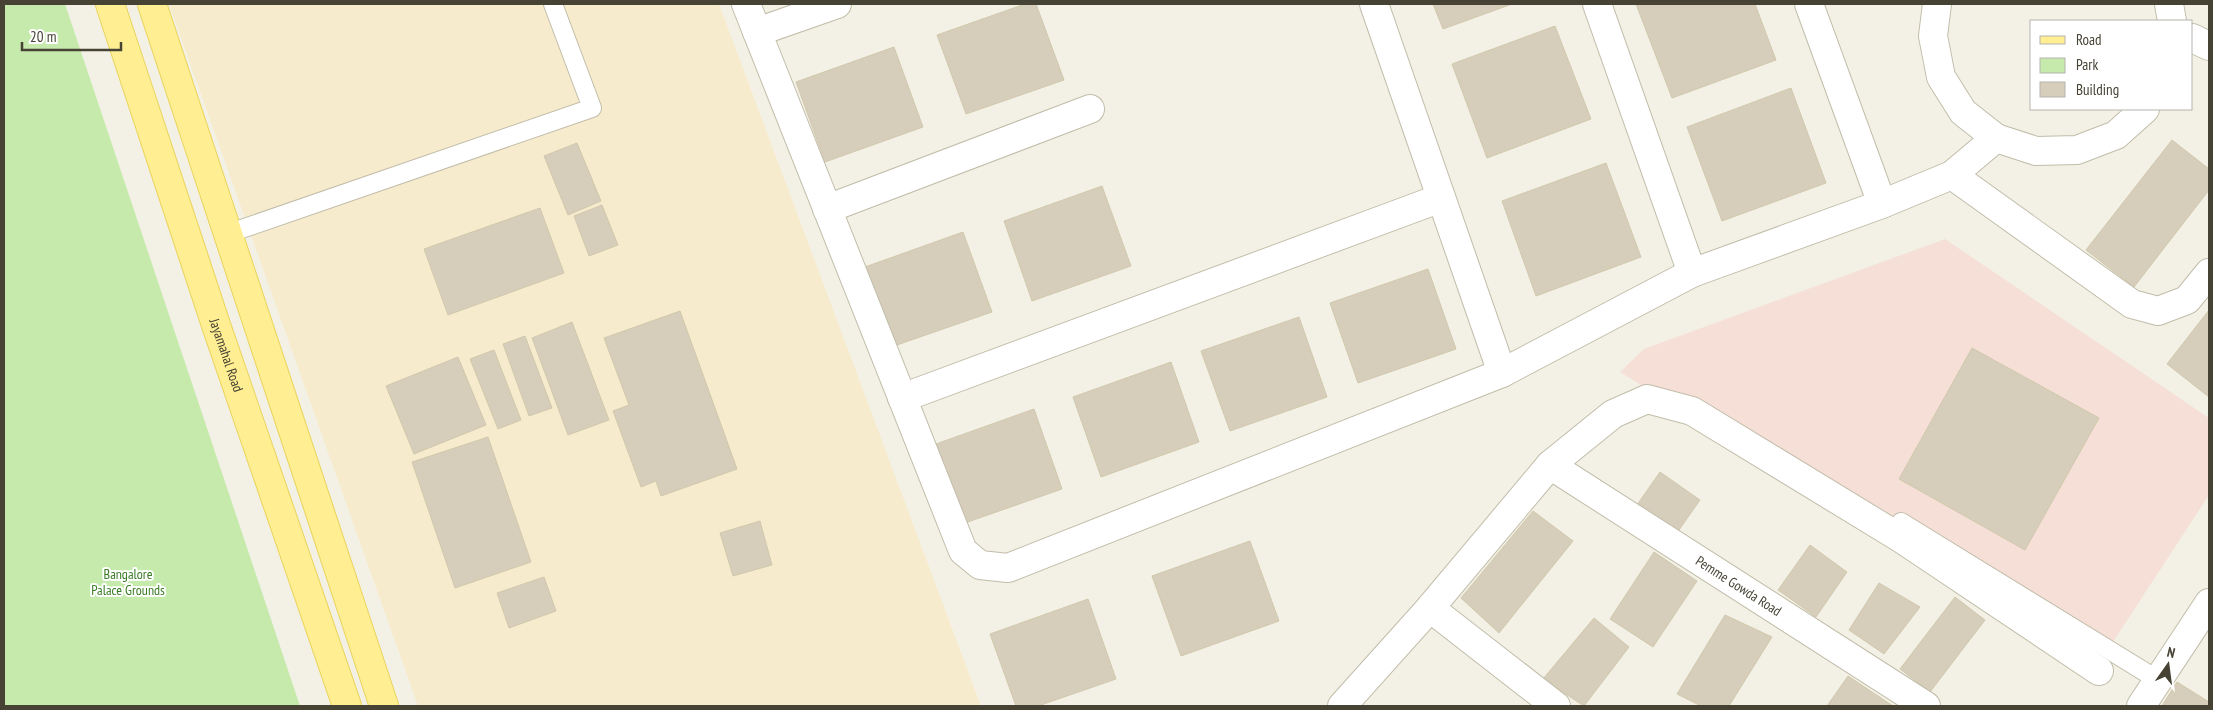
<svg xmlns="http://www.w3.org/2000/svg" width="2213" height="710" viewBox="0 0 2213 710" font-family="'PT Sans Narrow',sans-serif">
	<style>
		.commercial { fill: #f7ebce }
		.medical { fill: #f5dfd7 }
		.green { fill: #c5eaab }
		.building { fill: #d6ceba; stroke: #d1c8ac }
		.lines { fill: none; stroke-linecap: round; stroke-linejoin: round }
		.service-casing { stroke: #c2bdaa; stroke-width: 20 }
		.minor-casing { stroke: #c2bdaa; stroke-width: 30 }
		.tertiary-casing { stroke: #c2bdaa; stroke-width: 30 }
		.primary-casing { stroke: #ead35c; stroke-width: 30 }
		.service { stroke: #fff; stroke-width: 18 }
		.minor { stroke: #fff; stroke-width: 28 }
		.tertiary { stroke: #fff; stroke-width: 28 }
		.primary { stroke: #ffef92; stroke-width: 28 }
		.labels { text-anchor: middle; dominant-baseline: central; stroke-width: 4; stroke-linejoin: round; paint-order: stroke }
		.street-label { font-size: 14px; fill: #464234; stroke: #fff }
		.park-label { font-size: 14px; fill: #397b24; stroke: #fff }
	</style>
	<rect width="100%" height="100%" fill="#f3f1e5"/>
	<path class="commercial" d="M169 4H719L981 706H418Z"/>
	<path class="medical" d="M1945 239 2209 418V495L2096 668 1620 372 1644 349Z"/>
	<path class="green" d="M4 4H65L300 706H4Z"/>
	<g class="building">
		<path d="M1025 4H1036L1064 80 966 114 937 35Z"/>
		<path d="M1433 4H1512L1443 29Z"/>
		<path d="M1636 4H1755L1776 60 1672 98Z"/>
		<path d="M1555 26 1591 119 1487 158 1452 64Z"/>
		<path d="M894 47 923 127 825 162 796 82Z"/>
		<path d="M1791 88 1826 183 1722 221 1687 127Z"/>
		<path d="M2172 140 2209 169V190L2134 287 2086 250Z"/>
		<path d="M577 143 601 201 568 215 544 156Z"/>
		<path d="M1606 163 1641 257 1536 296 1502 201Z"/>
		<path d="M1102 186 1131 266 1032 301 1004 221Z"/>
		<path d="M602 205 618 245 589 256 574 216Z"/>
		<path d="M540 208 564 273 448 315 424 249Z"/>
		<path d="M963 232 992 312 894 346 865 267Z"/>
		<path d="M1428 269 1456 349 1358 383 1330 303Z"/>
		<path d="M2209 310V397L2167 364Z"/>
		<path d="M680 311 737 469 661 496 656 481 641 487 613 411 629 405 604 338Z"/>
		<path d="M1299 317 1327 397 1230 431 1201 351Z"/>
		<path d="M572 322 609 420 568 435 532 338Z"/>
		<path d="M525 336 552 408 529 416 503 344Z"/>
		<path d="M1972 348 2099 418 2025 550 1899 479Z"/>
		<path d="M494 350 521 420 498 429 470 359Z"/>
		<path d="M458 357 486 425 414 454 386 386Z"/>
		<path d="M1171 362 1199 442 1101 477 1073 397Z"/>
		<path d="M1034 409 1062 489 965 523 936 444Z"/>
		<path d="M488 437 531 562 455 588 412 462Z"/>
		<path d="M1660 472 1700 500 1672 540 1632 512Z"/>
		<path d="M1533 511 1573 541 1499 633 1461 598Z"/>
		<path d="M760 521 772 565 733 576 720 533Z"/>
		<path d="M1250 541 1279 621 1181 656 1152 576Z"/>
		<path d="M1810 545 1847 572 1816 617 1778 590Z"/>
		<path d="M1654 552 1697 581 1653 647 1610 619Z"/>
		<path d="M544 577 556 611 509 628 497 593Z"/>
		<path d="M1879 583 1920 607 1884 654 1849 630Z"/>
		<path d="M1955 597 1985 620 1930 692 1900 669Z"/>
		<path d="M1088 599 1116 679 1038 706H1016L990 634Z"/>
		<path d="M1725 615 1772 637 1729 706H1701L1677 694Z"/>
		<path d="M1594 618 1629 647 1584 706 1543 679Z"/>
		<path d="M1848 676 1893 706H1827Z"/>
		<path d="M2177 682 2209 702V706H2162Z"/>
	</g>
	<g class="lines">
		<defs>
			<g id="service">
				<path d="M227 234 592 108 553 4"/>
				<path d="M1901 522 2158 680"/>
			</g>
			<g id="minor">
				<path d="M746 4 963 551 980 565 1008 568 1502 373 1692 273 1882 204 1809 4"/>
				<path d="M1374 4 1502 373"/>
				<path d="M1597 4 1692 273"/>
				<path d="M1937 4 1933 36 1941 77 1963 112 1996 138 2036 151 2077 150 2116 135 2145 109"/>
				<path d="M2169 4 2172 21"/>
				<path d="M757 32 837 4"/>
				<path d="M2192 38 2209 46"/>
				<path d="M1952 175 2132 304 2158 311 2187 300 2209 273"/>
				<path d="M1882 204 1952 175 1996 138"/>
				<path d="M827 209 1090 109"/>
				<path d="M902 398 1441 198"/>
				<path id="s1" d="M1550 465 1926 706"/>
				<path d="M1430 608 1556 706"/>
				<path d="M1342 706 1430 608 1550 465 1613 414 1647 399 1692 411 1902 539 2099 671"/>
			</g>
			<path id="tertiary" d="M2141 706 2209 603"/>
			<g id="primary">
				<path id="s2" d="M110 4 216 325 347 706"/>
				<path d="M152 4 384 706"/>
			</g>
		</defs>
		<use href="#service" class="service-casing"/>
		<use href="#minor" class="minor-casing"/>
		<use href="#tertiary" class="tertiary-casing"/>
		<use href="#primary" class="primary-casing"/>
		<use href="#service" class="service"/>
		<use href="#minor" class="minor"/>
		<use href="#tertiary" class="tertiary"/>
		<use href="#primary" class="primary"/>
	</g>
	<g class="labels">
		<g class="street-label">
			<text stroke="none"><textPath href="#s2" startOffset="370">Jayamahal Road</textPath></text>
			<text stroke="none"><textPath href="#s1" startOffset="224">Pemme Gowda Road</textPath></text>
		</g>
		<g class="park-label">
			<text x="128" y="574">Bangalore<tspan x="128" dy="16">Palace Grounds</tspan></text>
		</g>
	</g>
	<rect width="2213" height="710" fill="none" stroke="#464234" stroke-width="10"/>
	<rect x="2030" y="20" width="162" height="90" fill="#ffffff" stroke="#b5b3ae"/>
	<rect x="2040" y="36" width="25" height="8" fill="#ffef92" stroke="#b5b3ae"/>
	<text x="2076" y="45" font-size="15" fill="#464234">Road</text>
	<rect x="2040" y="58" width="25" height="15" fill="#c5eaab" stroke="#b5b3ae"/>
	<text x="2076" y="70" font-size="15" fill="#464234">Park</text>
	<rect x="2040" y="82" width="25" height="15" fill="#d6ceba" stroke="#b5b3ae"/>
	<text x="2076" y="95" font-size="15" fill="#464234">Building</text>
	<g transform="translate(2168 665) rotate(14)" stroke="#ffffff" stroke-width="4" paint-order="stroke">
	<path d="M0-4L9 19L0 12L-9 19Z" fill="#464234"/>
	<text y="-8" font-size="14" font-weight="bold" text-anchor="middle" fill="#464234">N</text>
	</g>
	<path d="M22 42v8h99v-8" fill="none" stroke="#464234" stroke-width="2.5"/>
	<text x="30" y="42" font-size="15" fill="#464234" stroke="#ffffff" stroke-width="4" paint-order="stroke">20 m</text>
</svg>
